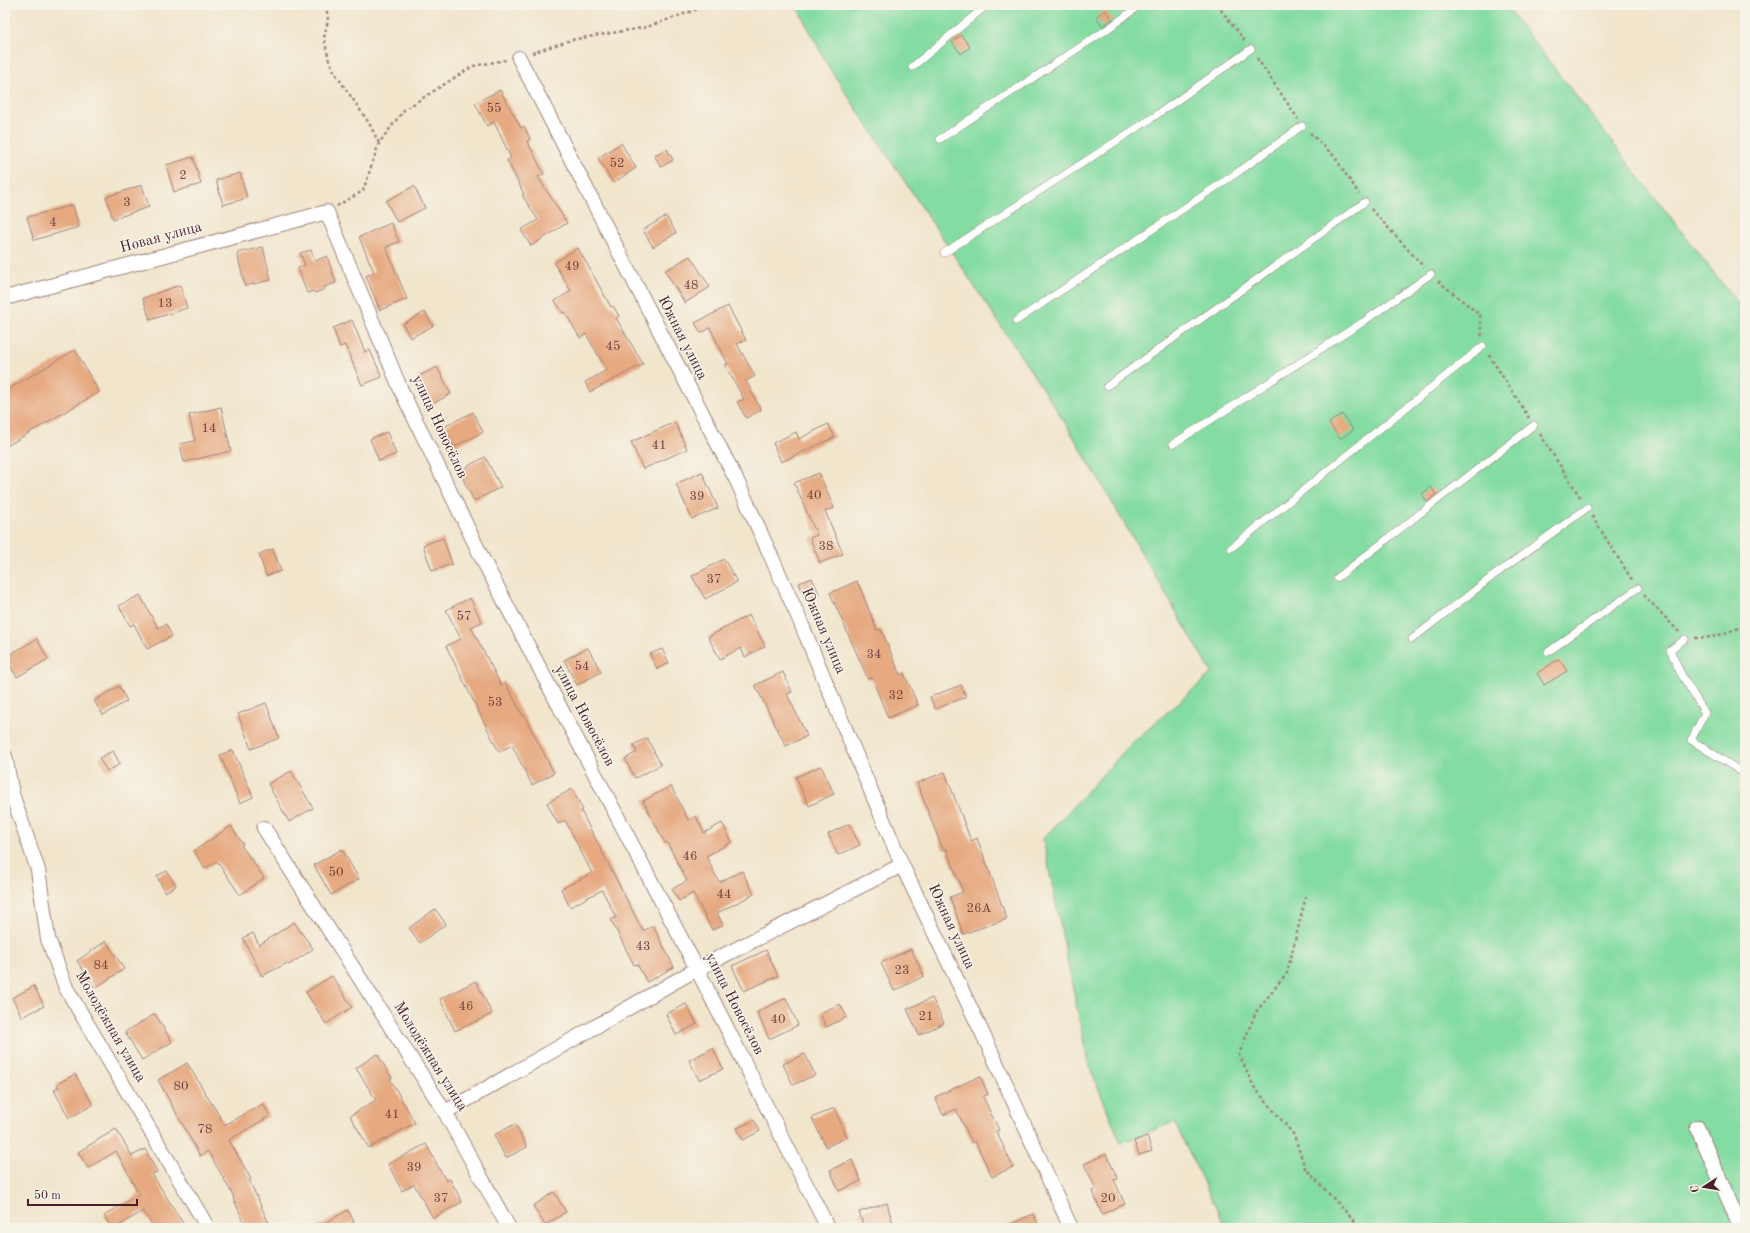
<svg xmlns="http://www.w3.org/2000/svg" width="1750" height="1233" viewBox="0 0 1750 1233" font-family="'Old Standard TT',serif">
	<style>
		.green { fill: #83dca1; stroke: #667e66 }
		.building { fill: #e6a980 }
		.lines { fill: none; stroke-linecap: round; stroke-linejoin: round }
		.service-casing { stroke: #9e827c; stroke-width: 8 }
		.minor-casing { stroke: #9e827c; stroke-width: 16 }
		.path { stroke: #9e827c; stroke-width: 2.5; stroke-dasharray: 3 3; stroke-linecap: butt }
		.service { stroke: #fff; stroke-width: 7 }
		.minor { stroke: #fff; stroke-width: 14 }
		.labels { text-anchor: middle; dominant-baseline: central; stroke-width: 3.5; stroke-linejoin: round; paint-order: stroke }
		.number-label { font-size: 13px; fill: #714240 }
		.street-label { font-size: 15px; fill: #4a1f2b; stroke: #f7f3e8 }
	</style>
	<rect width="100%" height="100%" fill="#f7f3e8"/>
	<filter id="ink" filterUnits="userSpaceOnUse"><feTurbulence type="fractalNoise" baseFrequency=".025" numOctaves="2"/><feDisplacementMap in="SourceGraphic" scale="8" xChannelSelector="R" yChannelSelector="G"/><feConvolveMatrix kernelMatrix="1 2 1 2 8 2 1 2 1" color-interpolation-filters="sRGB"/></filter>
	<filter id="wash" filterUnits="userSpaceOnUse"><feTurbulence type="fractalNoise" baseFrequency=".012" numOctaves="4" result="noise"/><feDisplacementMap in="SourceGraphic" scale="16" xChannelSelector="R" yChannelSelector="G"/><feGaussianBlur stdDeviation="0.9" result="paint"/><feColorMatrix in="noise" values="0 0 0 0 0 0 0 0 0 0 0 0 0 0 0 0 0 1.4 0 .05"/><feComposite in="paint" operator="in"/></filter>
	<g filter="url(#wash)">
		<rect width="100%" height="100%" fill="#f1e5cc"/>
		<path class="green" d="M796 5H1505L1745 313V1228H1226L1174 1122 1121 1143 1088 1063 1043 839 1130 745 1212 673 1066 424 830 69Z"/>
		<g id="blocks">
			<g class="building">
				<path d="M1105 10 1113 19 1103 26 1096 17Z"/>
				<path d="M961 35 970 47 961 54 952 42Z"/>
				<path d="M500 90 521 128 524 126 530 139 527 141 544 174 538 177 567 223 531 246 521 230 538 220 522 195 524 194 507 160 511 158 494 122 487 126 475 103Z"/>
				<path d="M621 143 636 168 613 183 598 158Z"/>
				<path d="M667 149 673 160 661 167 654 155Z"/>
				<path d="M193 157 201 184 174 192 166 165Z"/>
				<path d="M240 173 247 198 223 205 216 180Z"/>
				<path d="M142 185 149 207 113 219 106 197Z"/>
				<path d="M414 186 425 208 397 222 386 201Z"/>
				<path d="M73 205 79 227 34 240 27 217Z"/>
				<path d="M666 216 676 233 653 247 643 230Z"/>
				<path d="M391 223 399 242 386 247 407 299 380 310 366 276 374 272 359 237Z"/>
				<path d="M263 247 271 280 245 286 237 253Z"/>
				<path d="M578 248 611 307 613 306 619 316 616 318 643 364 590 392 585 382 607 370 586 334 580 338 565 312 563 313 555 301 571 291 554 263Z"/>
				<path d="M311 250 315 261 327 256 336 283 324 287 325 289 315 293 314 291 307 293 298 268 305 265 300 253Z"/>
				<path d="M690 256 710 287 685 303 665 271Z"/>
				<path d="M180 285 187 308 150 320 143 298Z"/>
				<path d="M728 306 746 340 737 344 755 376 746 381 761 410 746 418 737 402 744 399 725 365 728 364 710 328 701 333 695 323Z"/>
				<path d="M425 312 433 326 410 338 403 324Z"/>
				<path d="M352 320 365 352 370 350 382 377 362 385 345 345 340 347 333 328Z"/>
				<path d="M75 350 99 392 5 447V391Z"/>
				<path d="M437 367 451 394 430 405 417 377Z"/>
				<path d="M221 407 231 451 184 462 180 444 195 441 189 415Z"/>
				<path d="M473 412 483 432 454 447 444 427Z"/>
				<path d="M1342 414 1353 430 1340 439 1329 423Z"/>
				<path d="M675 422 687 449 643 469 631 442Z"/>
				<path d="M828 424 835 437 781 462 773 443 796 432 799 439Z"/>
				<path d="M387 432 396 454 379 461 370 439Z"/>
				<path d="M485 457 501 487 474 501 459 471Z"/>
				<path d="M702 472 718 508 692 519 676 484Z"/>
				<path d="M819 473 834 508 825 511 843 554 820 563 810 538 817 535 794 483Z"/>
				<path d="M1431 487 1436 494 1427 502 1422 494Z"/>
				<path d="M443 538 452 564 432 571 423 545Z"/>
				<path d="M273 549 281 571 266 576 259 554Z"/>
				<path d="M724 559 737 582 705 599 692 576Z"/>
				<path d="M812 578 819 594 806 600 799 583Z"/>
				<path d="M857 581 877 630 881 629 900 675 904 673 918 705 888 718 872 678 868 679 830 593Z"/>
				<path d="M140 595 158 628 166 624 172 636 147 649 134 624 130 626 119 606Z"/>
				<path d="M470 598 482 622 471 627 501 685 505 682 523 716 524 715 554 773 532 785 512 745 499 752 446 646 461 639 446 610Z"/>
				<path d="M749 615 765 646 745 657 741 648 720 659 708 637Z"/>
				<path d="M37 639 48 659 17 677 5 657Z"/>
				<path d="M588 648 601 672 577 685 564 660Z"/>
				<path d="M662 649 669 663 657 669 650 654Z"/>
				<path d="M1559 659 1567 671 1544 685 1537 673Z"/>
				<path d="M783 672 792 692 787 694 807 736 786 746 755 685Z"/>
				<path d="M961 685 966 697 935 709 930 697Z"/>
				<path d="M119 686 127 701 103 715 94 701Z"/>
				<path d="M266 703 279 738 251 749 238 714Z"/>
				<path d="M647 738 661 765 635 778 625 759 637 752 633 745Z"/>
				<path d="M233 750 253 797 240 803 220 755Z"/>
				<path d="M113 751 120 764 107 771 99 758Z"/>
				<path d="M821 766 834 794 809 806 796 777Z"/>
				<path d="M291 771 313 808 289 822 268 784Z"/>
				<path d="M945 772 971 841 977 838 1007 919 963 934 950 897 963 892 946 848 943 850 917 783Z"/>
				<path d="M671 786 688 820 696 816 704 833 722 823 732 842 706 856 719 882 742 871 754 894 717 913 723 925 712 930 693 893 679 901 672 889 687 881 667 842 665 843 643 801Z"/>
				<path d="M572 789 583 810 581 811 643 931 653 926 674 967 647 982 637 964 634 965 611 920 616 917 602 890 570 907 561 889 592 873 565 820 558 824 547 803Z"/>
				<path d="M849 824 860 845 838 855 828 834Z"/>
				<path d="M231 826 243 844 241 845 264 878 240 895 217 861 205 869 194 851Z"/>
				<path d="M342 849 359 879 331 895 314 865Z"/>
				<path d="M167 871 176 886 165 892 157 876Z"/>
				<path d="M435 909 446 924 420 943 409 928Z"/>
				<path d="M294 922 313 949 289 965 287 963 262 976 243 938 253 933 259 945Z"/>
				<path d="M106 941 124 969 95 988 77 961Z"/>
				<path d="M911 949 924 976 894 991 881 963Z"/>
				<path d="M766 950 778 976 744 991 732 966Z"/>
				<path d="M332 976 352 1007 326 1024 306 992Z"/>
				<path d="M476 981 492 1014 455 1031 440 999Z"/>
				<path d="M34 986 44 1006 22 1017 12 998Z"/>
				<path d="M786 998 798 1025 769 1039 757 1012Z"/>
				<path d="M932 998 944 1023 919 1035 907 1009Z"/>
				<path d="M686 1004 697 1024 676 1035 666 1014Z"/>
				<path d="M840 1004 847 1017 826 1027 820 1013Z"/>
				<path d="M155 1014 172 1042 142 1060 125 1032Z"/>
				<path d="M713 1048 723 1069 699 1080 689 1060Z"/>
				<path d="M377 1054 392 1078 390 1079 415 1123 369 1148 350 1116 376 1100 356 1068Z"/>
				<path d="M805 1054 815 1075 793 1085 783 1064Z"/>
				<path d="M187 1063 225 1125 263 1104 270 1116 229 1140 251 1179 249 1180 271 1228H247L233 1198 234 1197 208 1151 200 1156 158 1080Z"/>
				<path d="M75 1074 93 1105 69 1118 54 1090 59 1087 57 1084Z"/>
				<path d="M980 1076 988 1094 983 1097 999 1130 996 1131 1013 1167 992 1177 975 1141 972 1143 956 1109 943 1115 935 1097Z"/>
				<path d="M834 1108 847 1137 826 1147 812 1118Z"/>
				<path d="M754 1120 760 1131 743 1140 737 1128Z"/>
				<path d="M515 1124 527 1147 506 1158 494 1135Z"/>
				<path d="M116 1129 132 1156 145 1149 157 1172 152 1174 186 1228H154L143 1211 115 1228H112L104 1216 139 1194 116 1151 88 1168 78 1152Z"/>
				<path d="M1147 1136 1152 1151 1139 1155 1134 1141Z"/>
				<path d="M426 1144 446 1181 450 1179 462 1202 433 1218 414 1184 402 1191 388 1164Z"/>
				<path d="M1106 1154 1118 1179 1114 1180 1125 1204 1102 1214 1092 1191 1096 1189 1084 1164Z"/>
				<path d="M852 1160 861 1181 839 1191 830 1170Z"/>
				<path d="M554 1192 566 1212 545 1225 533 1206Z"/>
				<path d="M887 1203 894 1228H864L859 1212Z"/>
				<path d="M348 1210 354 1222 343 1228H316Z"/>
				<path d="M1033 1214 1040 1228H1003Z"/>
			</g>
		</g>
	</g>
	<g filter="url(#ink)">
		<use href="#blocks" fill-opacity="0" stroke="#9e827c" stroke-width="1"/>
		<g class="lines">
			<defs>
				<g id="service">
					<path d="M912 67 987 5"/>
					<path d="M940 139 1109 28 1140 5"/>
					<path d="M944 253 1152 118 1251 49"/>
					<path d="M1016 321 1241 170 1302 126"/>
					<path d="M1107 386 1365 202"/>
					<path d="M1173 444 1363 322 1431 274"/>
					<path d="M1231 548 1483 346"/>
					<path d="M1337 578 1534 425"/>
					<path d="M1412 639 1493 576 1587 508"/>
					<path d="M1685 639 1670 650 1680 672 1705 713 1691 740 1745 774"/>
					<path d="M1548 652 1638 588"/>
				</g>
				<g id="minor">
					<path d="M519 58 738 483 798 616 902 865 989 1047 1071 1228"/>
					<path d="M5 298 327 212 401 390 483 560 697 969 828 1228"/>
					<path d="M5 756 12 794 38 870 48 939 66 988 208 1228"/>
					<path d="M264 828 445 1112 509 1228"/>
					<path d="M445 1112 697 969 902 865"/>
					<path d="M1697 1127 1741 1228"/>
				</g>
			</defs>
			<use href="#service" class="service-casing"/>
			<use href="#minor" class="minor-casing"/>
			<g class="path">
				<path d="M326 5 328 20 324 38 329 60 335 73 369 123 379 143"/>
				<path d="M1217 5 1245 41"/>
				<path d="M532 53 571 40 647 27 709 5"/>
				<path d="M1257 58 1298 119"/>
				<path d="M1310 133 1334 156 1359 194"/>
				<path d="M337 206 363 191 379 143 404 110 473 66 506 60"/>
				<path d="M1371 209 1424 267"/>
				<path d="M1438 281 1480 315 1482 337"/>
				<path d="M1489 355 1529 418"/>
				<path d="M1540 434 1582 500"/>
				<path d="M1592 516 1632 580"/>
				<path d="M1644 595 1679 632"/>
				<path d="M1695 638 1713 637 1745 626"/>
				<path d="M1306 896 1287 973 1256 1012 1239 1054 1254 1087 1294 1135 1305 1168 1361 1228"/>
			</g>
			<use href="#service" class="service"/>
			<use href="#minor" class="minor"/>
		</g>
	</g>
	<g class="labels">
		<g class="number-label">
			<text x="494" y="108">55</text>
			<text x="617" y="163">52</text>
			<text x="183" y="175">2</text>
			<text x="127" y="202">3</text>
			<text x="53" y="222">4</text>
			<text x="572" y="266">49</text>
			<text x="691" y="285">48</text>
			<text x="165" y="303">13</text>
			<text x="613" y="346">45</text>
			<text x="209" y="428">14</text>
			<text x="659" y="445">41</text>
			<text x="814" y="495">40</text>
			<text x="697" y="496">39</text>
			<text x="826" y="546">38</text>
			<text x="714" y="579">37</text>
			<text x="464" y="616">57</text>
			<text x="874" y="654">34</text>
			<text x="582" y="666">54</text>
			<text x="896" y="695">32</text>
			<text x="495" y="702">53</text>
			<text x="690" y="856">46</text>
			<text x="336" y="872">50</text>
			<text x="724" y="894">44</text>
			<text x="979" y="908">26А</text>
			<text x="643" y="946">43</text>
			<text x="101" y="965">84</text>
			<text x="902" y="970">23</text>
			<text x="466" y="1006">46</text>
			<text x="926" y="1016">21</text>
			<text x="778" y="1019">40</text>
			<text x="181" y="1086">80</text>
			<text x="392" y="1114">41</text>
			<text x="205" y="1129">78</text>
			<text x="414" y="1167">39</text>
			<text x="441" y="1198">37</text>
			<text x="1108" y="1198">20</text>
		</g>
		<g class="street-label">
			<text transform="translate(161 238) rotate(-15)">Новая улица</text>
			<text transform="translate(682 338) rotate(63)">Южная улица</text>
			<text transform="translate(439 427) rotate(65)">улица Новосёлов</text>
			<text transform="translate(823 631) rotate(67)">Южная улица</text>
			<text transform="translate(584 716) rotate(62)">улица Новосёлов</text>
			<text transform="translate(951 927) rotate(65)">Южная улица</text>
			<text transform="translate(734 1004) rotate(63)">улица Новосёлов</text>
			<text transform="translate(110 1027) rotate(60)">Молодёжная улица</text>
			<text transform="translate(430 1057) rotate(58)">Молодёжная улица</text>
		</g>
	</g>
	<rect width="1750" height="1233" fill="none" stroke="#f7f3e8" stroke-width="20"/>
	<g transform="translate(1704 1187) rotate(258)" stroke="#f7f3e8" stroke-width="3" paint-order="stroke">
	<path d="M0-3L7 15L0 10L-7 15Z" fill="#4a1f2b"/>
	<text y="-6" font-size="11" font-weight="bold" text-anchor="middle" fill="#4a1f2b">С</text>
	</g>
	<path d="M28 1199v6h109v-6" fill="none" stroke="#4a1f2b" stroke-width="2"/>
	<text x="34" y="1199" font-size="12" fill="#4a1f2b" stroke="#f7f3e8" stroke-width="3" paint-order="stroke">50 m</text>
</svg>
